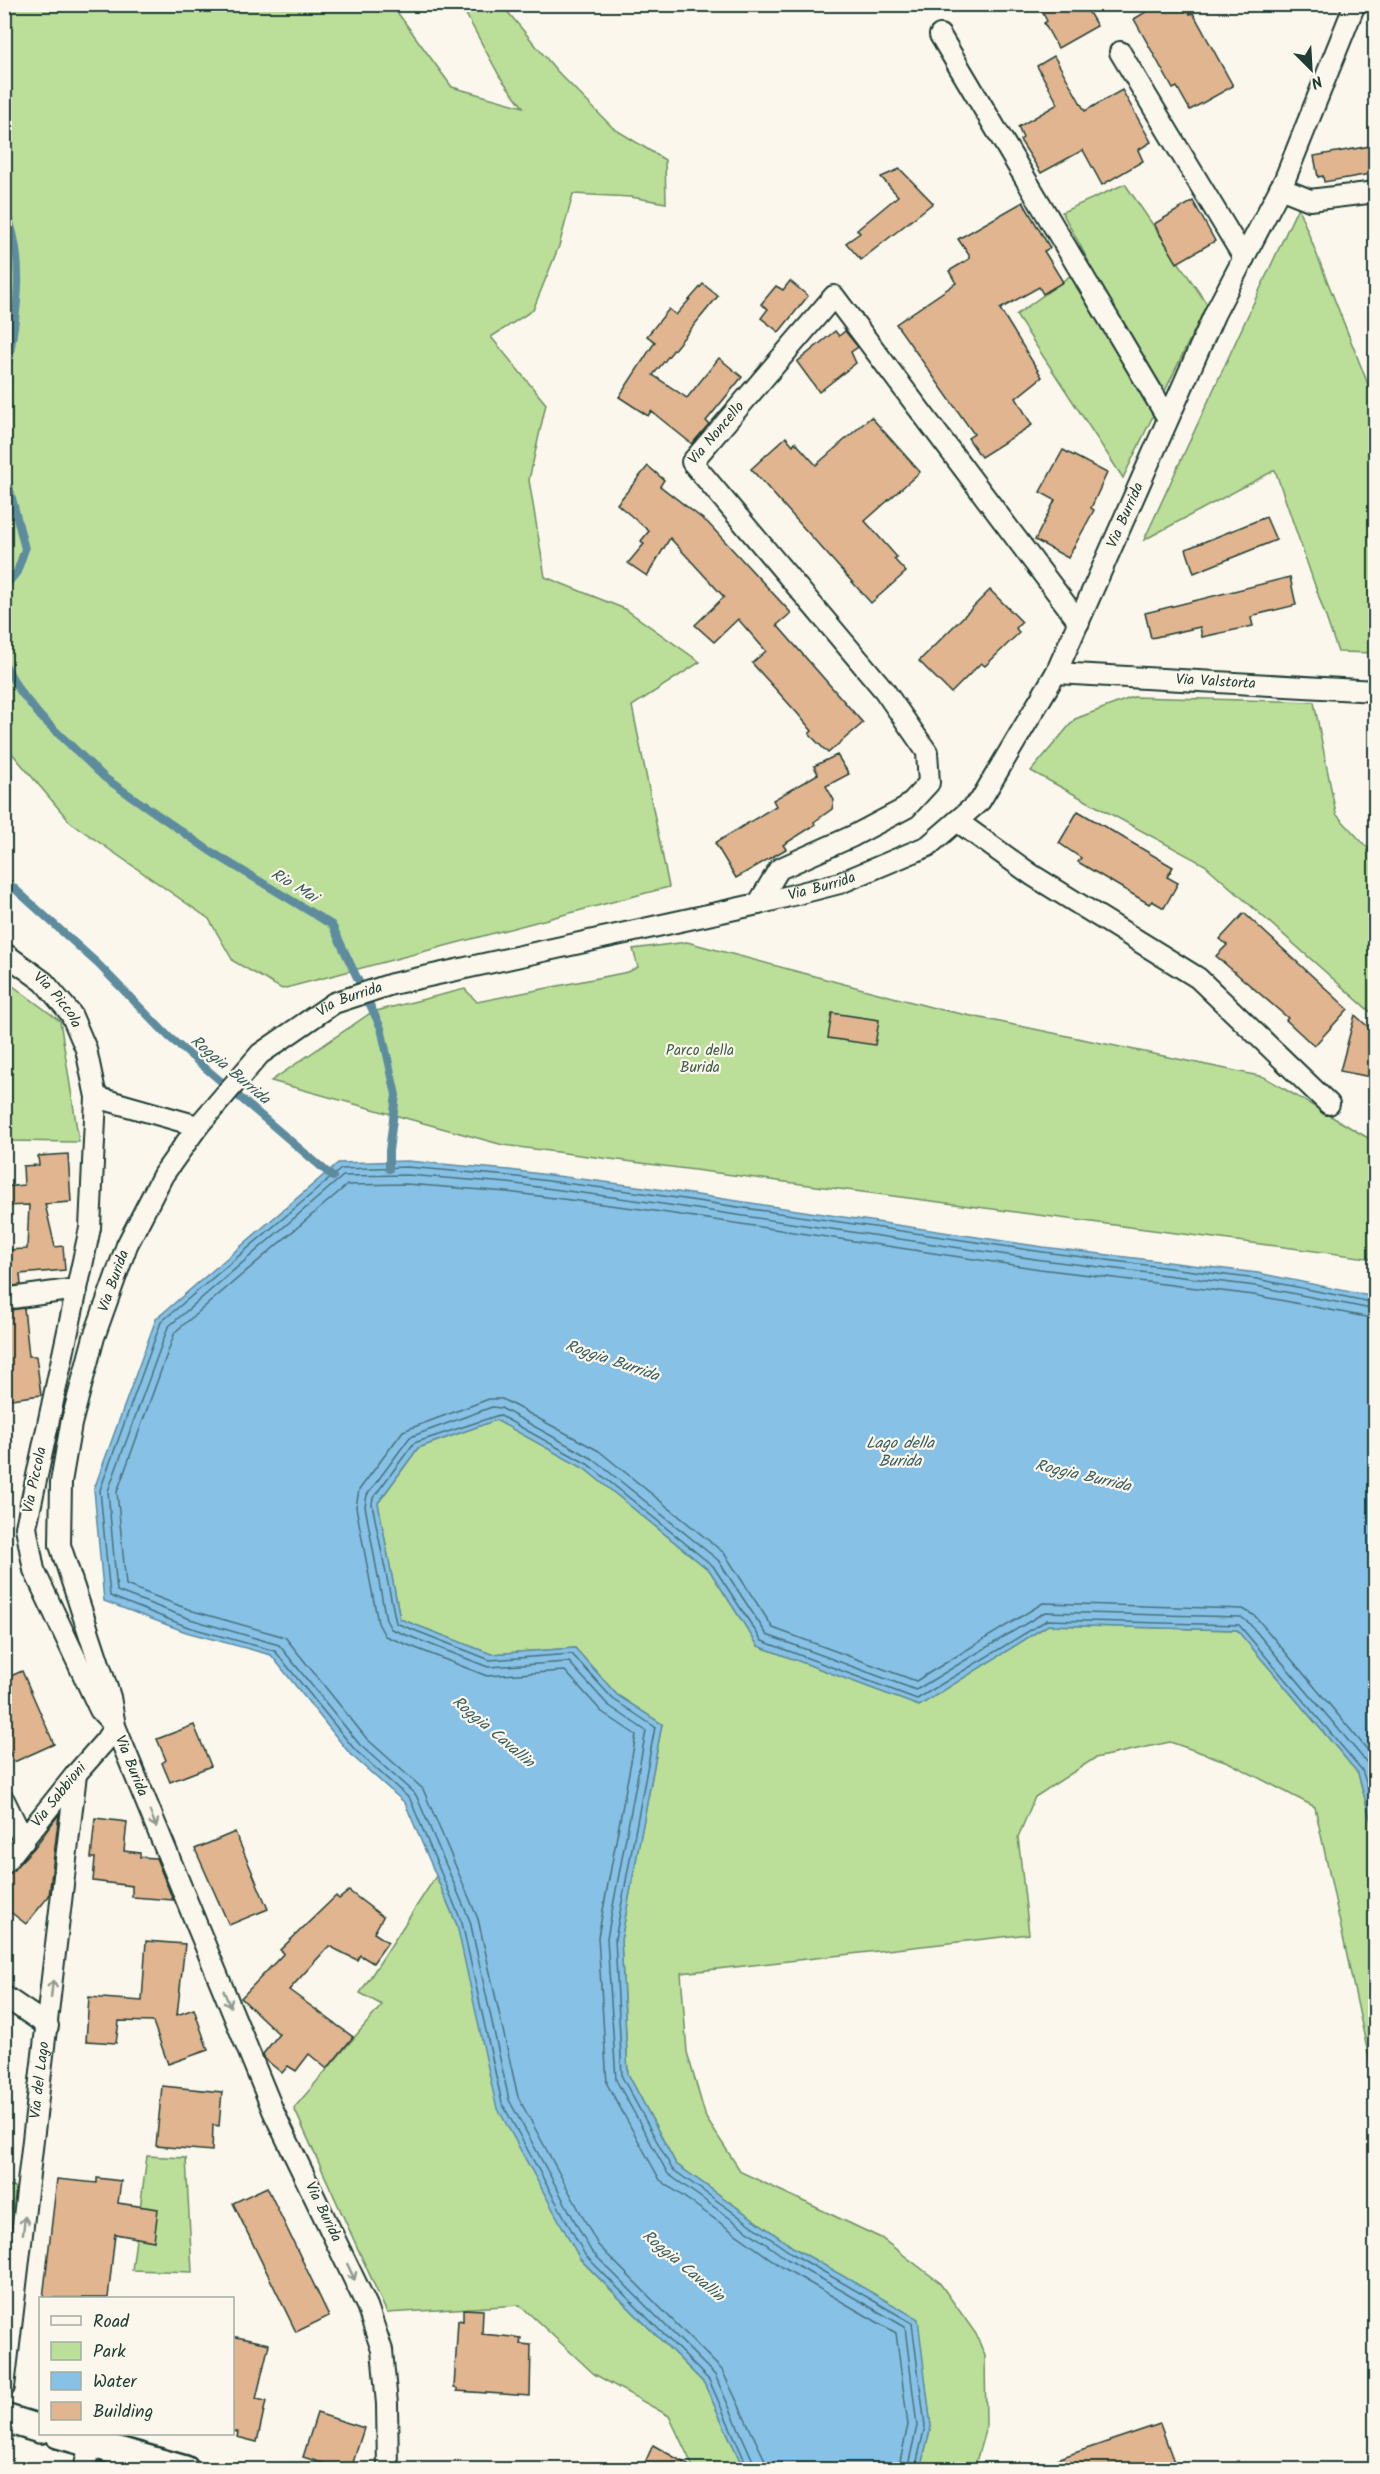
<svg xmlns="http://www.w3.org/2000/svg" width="1380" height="2474" viewBox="0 0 1380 2474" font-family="Kalam,sans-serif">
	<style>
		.green { fill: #bbde98; stroke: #6d8e66; stroke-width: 1.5 }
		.water { fill: #87c1e6; stroke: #5d8c9f; stroke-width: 1.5 }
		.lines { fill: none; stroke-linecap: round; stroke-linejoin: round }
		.shore { stroke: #49727b; stroke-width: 1.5 }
		.stream { stroke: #5d8c9f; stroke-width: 8 }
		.building { fill: #e0b590; stroke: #1f3d34; stroke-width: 1.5 }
		.street-casing { stroke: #1f3d34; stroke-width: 24 }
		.secondary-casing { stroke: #1f3d34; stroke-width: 32 }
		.street { stroke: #fbf7ec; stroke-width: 20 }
		.secondary { stroke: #fbf7ec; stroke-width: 27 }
		.oneway { stroke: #8d9a90 }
		.labels { text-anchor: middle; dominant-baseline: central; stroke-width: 4.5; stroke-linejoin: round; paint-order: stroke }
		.street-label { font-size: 15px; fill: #1f3d34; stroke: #fbf7ec }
		.park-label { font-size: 15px; fill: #3e5d48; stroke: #fbf7ec }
		.water-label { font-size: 16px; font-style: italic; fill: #395e60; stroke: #fbf7ec }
	</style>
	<rect width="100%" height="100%" fill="#fbf7ec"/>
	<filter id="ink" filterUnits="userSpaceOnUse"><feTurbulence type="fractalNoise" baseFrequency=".0167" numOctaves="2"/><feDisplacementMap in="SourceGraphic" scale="12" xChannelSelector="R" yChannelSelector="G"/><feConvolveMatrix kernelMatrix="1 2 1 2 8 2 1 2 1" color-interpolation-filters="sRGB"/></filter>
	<g filter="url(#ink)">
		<g class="green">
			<path d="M5 4 392 5 452 87 523 107 500 77 461 5H502L557 71 613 128 665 160 666 203 631 197 573 194 559 246 533 310 491 337 546 404 529 480 545 577 625 609 700 662 632 706 669 887 282 989 233 961 209 919 70 822 5 745 4 463 14 326 4 313Z"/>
			<path d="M1125 184 1207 304 1123 478 1016 315 1089 262 1062 212Z"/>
			<path d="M1298 207 1375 402V653L1338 652 1275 470 1144 540Z"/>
			<path d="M1133 697 1314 702 1336 814 1375 856V1016L1205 865 1031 771 1075 719Z"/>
			<path d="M687 942 938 1009 1264 1077 1375 1142V1259L503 1145 271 1081 372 1012 465 989 477 1002 628 972 638 967 633 949Z"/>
			<path d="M5 980 60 1021 79 1142 5 1141Z"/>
			<path d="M496 1420 585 1469 710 1571 758 1646 919 1706 1048 1625 1237 1630 1358 1773 1375 1836V2086L1315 1807 1228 1762 1170 1742 1095 1758 1035 1797 1018 1837 1029 1934 681 1973 687 2052 706 2118 741 2172 881 2238 939 2282 976 2334 985 2356 986 2427 974 2469H920L931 2427 917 2319 794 2248 676 2164 628 2074 621 1940 662 1724 617 1695 575 1648 491 1654 400 1619 378 1503 418 1448Z"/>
			<path d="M436 1876 457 1925 580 2259 704 2383 744 2469H694L669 2416 594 2374 520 2305 387 2313 294 2108 382 2005 360 1993Z"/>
			<path d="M147 2156 186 2158 192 2272 132 2270Z"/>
			<path d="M4 2186 19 2188 8 2288 4 2287Z"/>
		</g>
		<path class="water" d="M407 1161 509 1170 644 1187 1043 1247 1258 1273 1375 1297V1836L1358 1773 1237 1630 1048 1625 919 1706 758 1646 710 1571 585 1469 496 1420 418 1448 378 1503 400 1619 491 1654 575 1648 617 1695 662 1724 621 1940 628 2074 676 2164 794 2248 918 2319 931 2427 920 2469H744L704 2383 580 2259 496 2105 457 1925 405 1803 350 1754 271 1655 186 1632 104 1601 94 1489 156 1319 338 1163Z"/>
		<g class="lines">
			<g class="shore">
				<path d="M749 2470 709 2380 585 2255 502 2103 462 1923 410 1799 355 1750 275 1651 188 1627 110 1596 100 1490 161 1322 341 1169 407 1167 509 1176 643 1193 1043 1252 1257 1279 1376 1303"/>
				<path d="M757 2470 715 2375 591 2251 509 2100 470 1921 416 1795 360 1745 279 1645 190 1619 117 1591 108 1491 168 1327 343 1176 407 1175 508 1183 642 1201 1042 1260 1256 1286 1376 1310"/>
				<path d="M766 2470 764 2458 722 2370 598 2245 518 2097 478 1919 423 1789 367 1739 285 1637 193 1611 126 1585 117 1492 175 1332 347 1185 407 1184 507 1192 641 1209 1040 1269 1254 1295 1376 1319"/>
				<path d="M898 2470 908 2425 896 2333 782 2267 660 2180 607 2084 598 1937 636 1735 602 1712 565 1671 487 1676 385 1636 378 1623 356 1507 359 1490 403 1431 489 1399H502L599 1451 724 1553 773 1628 916 1681 1043 1603 1243 1609 1255 1616 1376 1760"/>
				<path d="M907 2470 917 2426 905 2327 787 2259 668 2174 616 2080 607 1938 646 1731 608 1705 569 1662 488 1667 391 1629 386 1620 365 1506 367 1495 410 1437 492 1407 501 1408 593 1459 718 1560 767 1635 916 1690 1045 1612 1241 1617 1248 1622 1368 1764 1376 1787"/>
				<path d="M915 2470 925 2426 912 2323 791 2253 672 2169 622 2077 615 1939 655 1727 613 1699 572 1654 490 1660 396 1623 372 1504 373 1498 414 1443 499 1415 589 1465 713 1566 762 1641 917 1699 1047 1620 1239 1625 1362 1770 1376 1814"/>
			</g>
			<g class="stream">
				<path d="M4 207C30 263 14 328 4 387"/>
				<path d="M4 467 25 549 17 572 4 588"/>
				<path d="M4 663 19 690 41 717 105 778 210 851 332 925 381 1028 396 1095 389 1151V1169"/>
				<path d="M4 879 98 964 169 1037 333 1177"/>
			</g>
		</g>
		<g class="building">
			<path d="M1038 4H1084L1097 26 1058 48 1044 23 1047 21Z"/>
			<path d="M1159 4H1185L1190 14 1193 13 1233 86 1190 110 1177 87 1173 89 1134 19Z"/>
			<path d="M1054 56 1085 111 1122 90 1151 142 1138 150 1143 161 1102 185 1083 150 1041 173 1020 140 1023 138 1018 127 1058 104 1037 66Z"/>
			<path d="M1376 145V173L1324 182 1323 176 1318 177 1314 156Z"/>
			<path d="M900 169 933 203 861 260 846 243 860 233 857 230 898 196 881 177Z"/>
			<path d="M1193 201 1215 241 1177 263 1154 224Z"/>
			<path d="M1023 202 1050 248 1044 251 1063 282 1043 294 1039 287 1000 309 1042 377 1016 398 1032 425 981 457 968 438 974 434 896 324 956 283 949 271 969 259V255L958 239Z"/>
			<path d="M790 281 808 296 779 332 761 318 768 309 761 304 776 286 783 290Z"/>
			<path d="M703 284 718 296 653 375 687 398 719 358 742 377 706 421 709 424 692 444 651 411 648 416 619 397 655 342 647 336 669 309 676 315Z"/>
			<path d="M835 331 839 336 845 331 858 347 851 352 856 363 819 392 797 362Z"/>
			<path d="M871 417 920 472 865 521 897 557 894 559 906 572 871 603 751 469 786 437 793 445 795 442 816 465Z"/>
			<path d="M1063 450 1107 473 1091 508 1094 510 1068 558 1035 540 1055 500 1040 492Z"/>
			<path d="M648 466 664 480 660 486 708 523 791 613 777 625 863 723 828 753 809 734 812 731 798 714 752 663 766 651 738 619 714 642 695 625 724 597 670 538 647 576 628 563 644 544 641 541 649 531 617 504Z"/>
			<path d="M1266 517 1276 540 1194 573 1186 549Z"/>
			<path d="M1290 577 1296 605 1255 615 1251 618 1253 626 1202 637 1200 627 1151 638 1145 613Z"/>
			<path d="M990 590 1022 622 1016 628 1019 633 985 666 981 663 951 693 919 661Z"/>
			<path d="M837 755 849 774 826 786 834 800 832 809 814 822 815 825 783 845 786 849 736 878 715 843 776 806 773 800 818 774 814 766Z"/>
			<path d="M1078 811 1173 867 1167 877 1178 883 1164 908 1152 901 1149 904 1078 862 1081 858 1059 843Z"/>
			<path d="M1244 913 1348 1009 1314 1046 1286 1020 1288 1018 1216 956 1227 945 1220 939Z"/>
			<path d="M832 1013 879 1020 875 1045 828 1038Z"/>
			<path d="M1355 1015 1376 1034V1078L1340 1071Z"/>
			<path d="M68 1154 71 1202 45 1204 55 1247 63 1246 65 1270 20 1274 21 1285 4 1287V1250L27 1249 29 1205 4 1206V1187L24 1185 23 1166 39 1165 38 1156Z"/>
			<path d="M24 1308 29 1356H36L41 1395 4 1400V1311Z"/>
			<path d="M22 1671 54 1744 14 1762 4 1740V1679Z"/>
			<path d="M194 1725 211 1766 170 1782 162 1763 166 1760 157 1739Z"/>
			<path d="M59 1814 49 1896 26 1924 4 1907V1879L34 1848Z"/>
			<path d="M95 1818 127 1822 124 1851 140 1853V1857L156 1858 173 1900 132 1897V1886L93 1881 95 1858H91Z"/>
			<path d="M235 1832 268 1909 229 1925 195 1849Z"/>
			<path d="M349 1891 383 1917 374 1933 388 1942 373 1963 360 1955 357 1960 329 1946 289 1990 353 2037 327 2069 309 2054 296 2071 288 2066 282 2073 265 2059 263 2054 279 2034 241 1998 284 1953 280 1950 336 1896 339 1899Z"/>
			<path d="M146 1941 185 1944 177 2015 194 2009 208 2050 168 2064 153 2022 119 2021 116 2043 86 2041 89 1997 142 2001Z"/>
			<path d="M162 2086 222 2092 219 2126 213 2125 212 2151 156 2146Z"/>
			<path d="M97 2178 121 2181 118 2203 158 2209 154 2241 115 2234 108 2298H43L57 2179 97 2183Z"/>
			<path d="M267 2187 329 2316 296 2332 233 2203Z"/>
			<path d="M463 2309 483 2310 482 2334 521 2338 520 2344 531 2345 530 2396 457 2391 458 2389 454 2388 458 2320 463 2321Z"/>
			<path d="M232 2336 269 2344 256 2399 266 2401 257 2442 237 2437 238 2432 232 2431Z"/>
			<path d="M317 2413 364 2428 351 2469H341L303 2457Z"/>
			<path d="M1160 2424 1174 2462 1153 2469H1131L1129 2463 1110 2469H1037L1036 2466Z"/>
			<path d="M653 2445 695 2469H642Z"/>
		</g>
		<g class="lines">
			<defs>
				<g id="street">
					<path d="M940 35 1167 417"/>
					<path d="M1120 52 1244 258"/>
					<path d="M1280 188 1310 200 1376 192"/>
					<path id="s1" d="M1056 673 1376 691"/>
					<path d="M957 821 1032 875 1198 978 1329 1104"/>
					<path id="s2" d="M758 904 779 869 853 836 906 808 929 783 927 752 884 690 692 462 834 296 1079 622"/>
					<path id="s3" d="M4 953 44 982 71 1014 86 1049 96 1097 90 1228 26 1527 34 1570 100 1710 113 1724"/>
					<path d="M96 1097 198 1126"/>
					<path d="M4 1299 77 1289"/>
					<path d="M4 1800 24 1841"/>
					<path id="s4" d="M4 1864 76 1774 105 1741 115 1726"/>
					<path d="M4 1996 48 2026"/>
					<path id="s5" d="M4 2387 76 1774"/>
					<path d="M84 2470 90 2443"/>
					<path id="s6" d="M388 2470 387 2404 382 2350 367 2306 274 2113 115 1726 110 1697 60 1545 61 1482 71 1424 94 1337 127 1245 163 1175 198 1126 260 1054 334 1003 392 984 758 904 840 883 928 846 980 801 1056 673 1215 313 1285 179 1355 4"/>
				</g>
				<g id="secondary">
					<path d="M4 2418 40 2429"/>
					<path d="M58 2434 185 2470"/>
				</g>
			</defs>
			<use href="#street" class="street-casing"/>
			<use href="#secondary" class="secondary-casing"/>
			<use href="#street" class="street"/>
			<use href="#secondary" class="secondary"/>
		</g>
		<defs><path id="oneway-shaft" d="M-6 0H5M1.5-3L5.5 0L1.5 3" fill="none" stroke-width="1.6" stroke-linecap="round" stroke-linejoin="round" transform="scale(1.5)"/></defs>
		<g class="oneway">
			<use href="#oneway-shaft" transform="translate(153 1819) rotate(68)"/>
			<use href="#oneway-shaft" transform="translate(52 1989) rotate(-84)"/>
			<use href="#oneway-shaft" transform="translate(227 1999) rotate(68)"/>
			<use href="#oneway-shaft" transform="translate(24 2225) rotate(-83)"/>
			<use href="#oneway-shaft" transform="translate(351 2272) rotate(65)"/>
		</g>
	</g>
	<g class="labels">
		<g class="street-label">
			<text stroke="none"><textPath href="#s2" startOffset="658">Via Noncello</textPath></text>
			<text stroke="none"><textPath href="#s6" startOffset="2628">Via Burrida</textPath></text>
			<text stroke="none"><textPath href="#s1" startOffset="160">Via Valstorta</textPath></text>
			<text stroke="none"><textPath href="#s6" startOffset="2124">Via Burrida</textPath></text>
			<text stroke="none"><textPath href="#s3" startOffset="72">Via Piccola</textPath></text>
			<text stroke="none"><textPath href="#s6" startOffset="1638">Via Burrida</textPath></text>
			<text stroke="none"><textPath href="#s6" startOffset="1260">Via Burida</textPath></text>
			<text transform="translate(35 1480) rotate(-78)">Via Piccola</text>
			<text transform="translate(131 1766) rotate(68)">Via Burida</text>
			<text stroke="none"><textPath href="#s4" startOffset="88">Via Sabbioni</textPath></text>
			<text stroke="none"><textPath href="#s5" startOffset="309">Via del Lago</textPath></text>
			<text transform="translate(323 2212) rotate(64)">Via Burida</text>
		</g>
		<g class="park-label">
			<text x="700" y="1051">Parco della<tspan x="700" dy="17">Burida</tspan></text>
		</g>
		<g class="water-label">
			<text transform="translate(294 886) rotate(31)">Rio Mai</text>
			<text transform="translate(230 1070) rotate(40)">Roggia Burrida</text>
			<text transform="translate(612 1361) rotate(19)">Roggia Burrida</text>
			<text x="900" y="1443">Lago della<tspan x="900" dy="18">Burida</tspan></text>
			<text transform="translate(1083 1476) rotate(13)">Roggia Burrida</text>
			<text transform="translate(493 1732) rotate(40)">Roggia Cavallin</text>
			<text transform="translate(683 2266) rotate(40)">Roggia Cavallin</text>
		</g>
	</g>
	<rect width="1380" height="2474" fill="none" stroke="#fbf7ec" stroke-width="24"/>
	<rect x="12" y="12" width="1356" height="2450" fill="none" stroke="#1f3d34" stroke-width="2" filter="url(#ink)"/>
	<rect x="39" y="2297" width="195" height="138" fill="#fbf7ec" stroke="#a3ada2" stroke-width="1.5"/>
	<rect x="51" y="2316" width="30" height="9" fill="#fbf7ec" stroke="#a3ada2" stroke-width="1.5"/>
	<text x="93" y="2327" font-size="18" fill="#1f3d34">Road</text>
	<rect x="51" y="2342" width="30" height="18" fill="#bbde98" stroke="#a3ada2" stroke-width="1.5"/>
	<text x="93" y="2357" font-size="18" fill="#1f3d34">Park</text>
	<rect x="51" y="2372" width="30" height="18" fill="#87c1e6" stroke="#a3ada2" stroke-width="1.5"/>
	<text x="93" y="2387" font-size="18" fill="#1f3d34">Water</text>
	<rect x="51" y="2402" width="30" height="18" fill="#e0b590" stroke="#a3ada2" stroke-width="1.5"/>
	<text x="93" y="2417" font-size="18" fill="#1f3d34">Building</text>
	<g transform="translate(1311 69) rotate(156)" stroke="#fbf7ec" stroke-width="4.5" paint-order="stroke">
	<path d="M0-4.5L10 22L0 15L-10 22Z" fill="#1f3d34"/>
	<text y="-9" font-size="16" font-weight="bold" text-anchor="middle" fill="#1f3d34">N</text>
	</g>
</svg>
